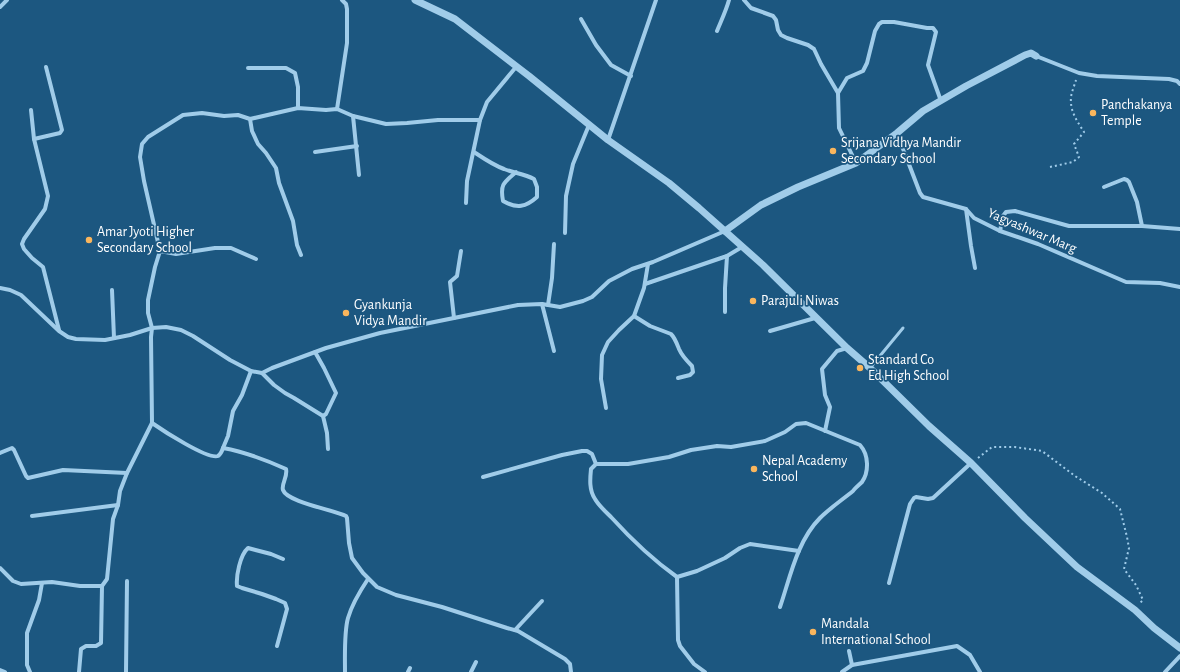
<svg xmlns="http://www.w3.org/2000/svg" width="1180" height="672" viewBox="0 0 1180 672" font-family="'Alegreya Sans',sans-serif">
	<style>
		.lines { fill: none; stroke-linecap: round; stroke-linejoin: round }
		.path { stroke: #a0cce9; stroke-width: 2; stroke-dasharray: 2 3; stroke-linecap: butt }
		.service { stroke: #a0cce9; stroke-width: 3 }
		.minor { stroke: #a0cce9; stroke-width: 4 }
		.tertiary { stroke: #a0cce9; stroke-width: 7 }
		.poi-dot { fill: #fab65d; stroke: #1c5780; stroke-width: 1.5 }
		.labels { text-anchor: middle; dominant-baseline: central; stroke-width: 3.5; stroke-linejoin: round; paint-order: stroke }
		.poi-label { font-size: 14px; fill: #fff; stroke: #1c5780; text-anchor: start }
		.street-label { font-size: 14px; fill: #fff; stroke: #1c5780 }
	</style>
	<rect width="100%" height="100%" fill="#1c5780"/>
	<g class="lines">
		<g class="path">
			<path d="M1050 167 1073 162 1079 157 1074 144 1084 132C1079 124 1071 113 1071 102 1070 95 1074 87 1076 80"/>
			<path d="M978 458 992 447H1015L1042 451 1075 476 1102 493 1120 509 1127 537 1129 548 1124 569 1136 585 1143 600 1140 603"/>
		</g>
		<path class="service" d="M870 368 903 328"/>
		<g class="minor">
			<path d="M744 0 751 8 773 16 776 20 778 30 781 35 787 38 808 45 814 49 821 64 838 93 839 128 856 163"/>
			<path d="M0 7 7 0"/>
			<path d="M581 19 596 45 611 65 631 76"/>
			<path d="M717 31C721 21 726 11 729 0"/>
			<path d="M1036 56 1079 73 1097 76 1169 79 1177 81 1180 84"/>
			<path d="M248 68H286L295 73 298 87V108"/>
			<path d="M838 93 847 78 863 71 867 63 875 31 879 24 882 22H894L927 28H933L936 32 928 65 941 101"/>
			<path d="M337 109 347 43V9L346 4 342 0"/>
			<path d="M31 110 34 139 48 196 45 209 24 239 22 244 24 249 32 258 43 267 59 330"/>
			<path d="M353 116 359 175"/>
			<path d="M250 119 252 131 258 144 266 153 276 168 279 183 293 221 297 245 301 255"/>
			<path d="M897 133 920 193 923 197 966 209 974 218 1000 231 1038 244 1126 282 1160 283 1180 287"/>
			<path d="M34 139 60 133 62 130 46 67"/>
			<path d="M608 140 656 0"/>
			<path d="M315 152 357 146"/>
			<path d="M474 152C483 158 493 165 504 169 514 173 524 174 534 179L537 187V197C526 207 517 209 503 201 500 185 503 183 516 172"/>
			<path d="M1104 187 1124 179 1127 180 1129 182 1137 202 1142 226"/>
			<path d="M466 203 467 181 480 120 487 102 516 67"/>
			<path d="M966 209 971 246 975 268"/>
			<path d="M1000 231 1003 216 1006 212 1015 211 1069 226H1142L1180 229"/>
			<path d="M565 233 566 196 573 164 589 125"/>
			<path d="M160 251 176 254 215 248H231L256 259"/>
			<path d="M645 284 727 256"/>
			<path d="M0 288 10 290 21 295 59 331 68 337 76 339 105 340 130 335 152 328 166 327 181 330 193 336 230 360 251 371 262 373 272 368 326 348 380 333 518 305 542 304 560 307 583 301 592 297 609 281 632 269 653 262 725 231"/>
			<path d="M112 290 114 338"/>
			<path d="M542 304 554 351"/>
			<path d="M548 305 552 278 554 244"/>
			<path d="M725 312V288L727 256 742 247"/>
			<path d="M634 316 650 326 671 334C675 338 677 344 679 349 682 356 687 361 692 366L693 372 690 375 678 378"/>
			<path d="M454 318 450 282 457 276 461 251"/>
			<path d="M770 331 815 318"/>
			<path d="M315 352 324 368 336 393 326 414 323 416"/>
			<path d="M262 373 274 385 285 393 294 398 323 416 327 433 328 449"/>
			<path d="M606 408 601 379 602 355 608 342 619 330 634 316 644 288 648 264"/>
			<path d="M152 423C162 430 208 460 218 456 221 454 222 451 223 448 245 452 266 460 286 469 288 477 281 484 283 490 287 502 334 510 346 516L347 518 349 543 352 558 363 573 377 587 396 595 442 607 507 628 518 631 565 659 570 664 571 672"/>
			<path d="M825 431 830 407 825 395 822 369 837 351 847 348"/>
			<path d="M223 448 228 436 233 411 242 395 251 371"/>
			<path d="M0 453 12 448 14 450 26 476 28 478 63 470 127 473"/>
			<path d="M483 477 562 455 582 451H587L592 454 596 464"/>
			<path d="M32 516 118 505"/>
			<path d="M0 568 13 581 21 584 52 582 80 586H102"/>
			<path d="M677 577C653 560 631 539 611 517 606 512 599 506 595 499 589 490 590 479 591 469L596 464H628L669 457 691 450 717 446 731 447 765 441 785 432 796 424 806 423 860 445C869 455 869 472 862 482 859 485 855 488 853 491 842 500 830 508 820 518 797 541 790 578 780 607"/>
			<path d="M677 577 697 571 725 558 740 548 750 544 799 551"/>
			<path d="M677 577 678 640 680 646 694 664 705 672"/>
			<path d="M889 583 910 504 914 498 916 497 928 499 933 498 971 463"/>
			<path d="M515 630 542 601"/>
			<path d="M277 646 287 609 285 603 276 599 262 594 242 588 237 586C236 576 240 555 248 548L271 554 283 559"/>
			<path d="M852 665 957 646 970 655 980 672"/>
			<path d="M0 670 5 672"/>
			<path d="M30 672 27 665V633L39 600 42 583"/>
			<path d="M79 672 81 649 86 646H96L101 643 102 586 107 579 113 519 118 505 120 491 127 473 152 423 151 337 152 328 148 313V300L155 267 160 251 144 181 140 157 142 144 148 137 183 115 202 113 224 116 238 115 250 119 298 108 326 110 337 109 353 116 386 124 407 123 438 120H480"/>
			<path d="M126 672 127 581"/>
			<path d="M345 672C345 657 344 632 348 618 352 604 360 591 368 579"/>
			<path d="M408 672 410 668"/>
			<path d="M471 672 476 662"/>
			<path d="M842 672 852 665 849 651"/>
			<path d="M1165 672 1180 656"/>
		</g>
		<g class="tertiary">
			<path d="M415 0 455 19 529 76 608 140 669 183 699 208 763 265 847 348 870 368 929 426 971 463 1025 518 1077 567 1135 610 1154 628 1180 648"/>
			<path d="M725 231 761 205 798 187 856 163 897 133 923 111 966 86 1025 55 1031 53 1036 56"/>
		</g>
	</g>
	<g class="poi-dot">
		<circle cx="1093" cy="113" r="4"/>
		<circle cx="833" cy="151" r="4"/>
		<circle cx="89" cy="240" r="4"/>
		<circle cx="753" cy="301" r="4"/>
		<circle cx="346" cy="313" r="4"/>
		<circle cx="860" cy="368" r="4"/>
		<circle cx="754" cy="469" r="4"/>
		<circle cx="813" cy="632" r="4"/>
	</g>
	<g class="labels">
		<g class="poi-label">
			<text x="1101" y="105">Panchakanya<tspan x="1101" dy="16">Temple</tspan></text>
			<text x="841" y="143">Srijana Vidhya Mandir<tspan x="841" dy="16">Secondary School</tspan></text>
			<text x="97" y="232">Amar Jyoti Higher<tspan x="97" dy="16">Secondary School</tspan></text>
			<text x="761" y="301">Parajuli Niwas</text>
			<text x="354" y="305">Gyankunja<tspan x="354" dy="16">Vidya Mandir</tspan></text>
			<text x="868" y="360">Standard Co<tspan x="868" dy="16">Ed High School</tspan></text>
			<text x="762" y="461">Nepal Academy<tspan x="762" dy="16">School</tspan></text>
			<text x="821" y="624">Mandala<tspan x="821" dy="16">International School</tspan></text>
		</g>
		<g class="street-label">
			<text transform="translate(1032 231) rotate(23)">Yagyashwar Marg</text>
		</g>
	</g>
</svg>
